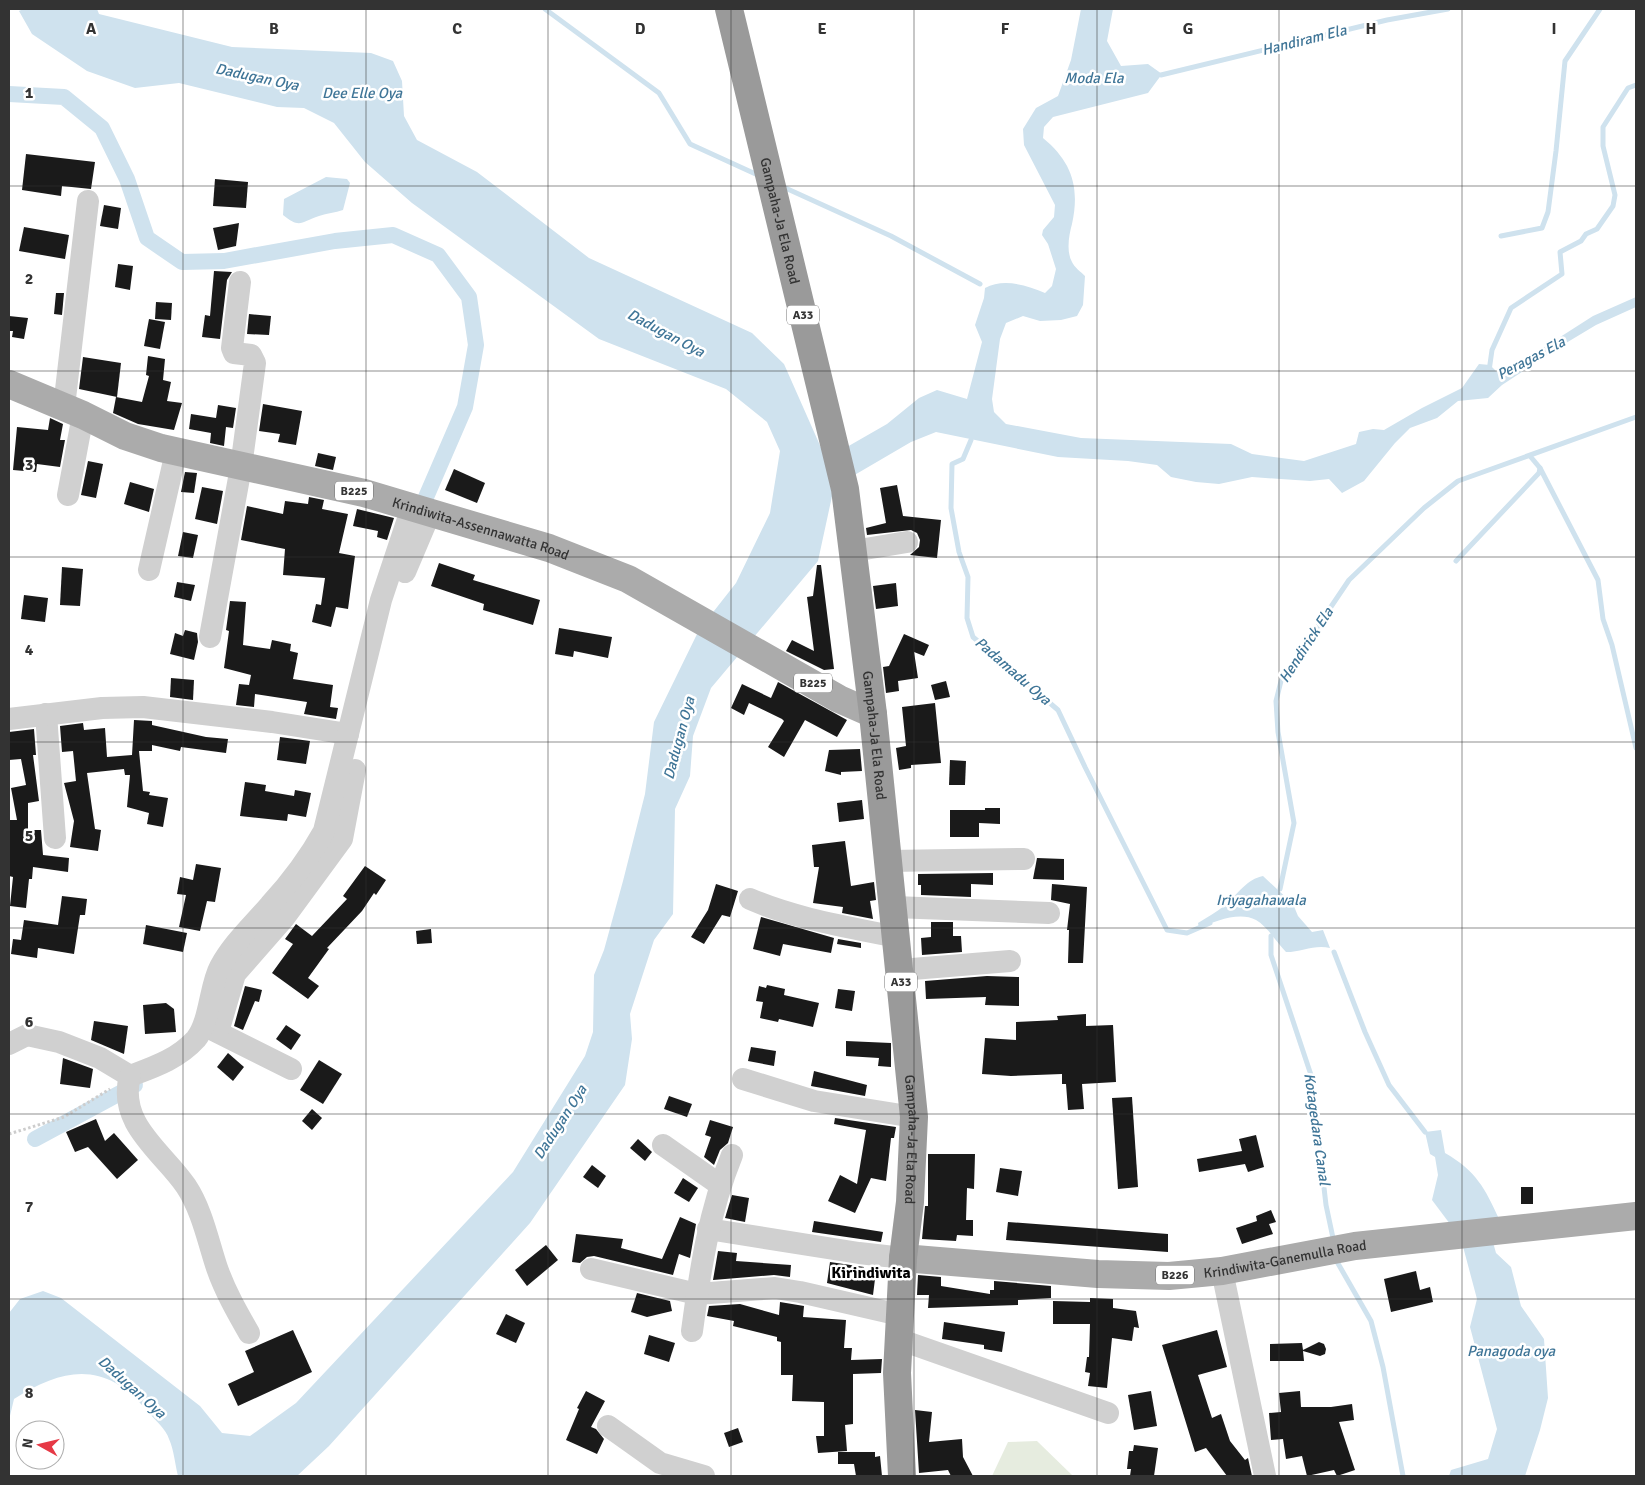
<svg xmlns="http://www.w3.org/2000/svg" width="1645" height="1485" viewBox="0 0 1645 1485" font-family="Signika,sans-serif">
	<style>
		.green { fill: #e6ecdf }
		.water { fill: #cfe2ee }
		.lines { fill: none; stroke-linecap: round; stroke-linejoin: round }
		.stream { stroke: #cfe2ee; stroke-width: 5 }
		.canal { stroke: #cfe2ee; stroke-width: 16 }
		.building { fill: #1a1a1a }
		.path { stroke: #cdcdcd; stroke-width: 3; stroke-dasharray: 2.5 2.5; stroke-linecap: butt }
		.minor { stroke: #d0d0d0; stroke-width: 22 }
		.major { stroke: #ababab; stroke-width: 28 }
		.highway { stroke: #9a9a9a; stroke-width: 28 }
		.grid { fill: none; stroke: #333; stroke-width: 1; stroke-opacity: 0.55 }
		.labels { text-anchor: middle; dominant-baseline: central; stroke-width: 5; stroke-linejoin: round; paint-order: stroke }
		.shield { fill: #fff; stroke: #707070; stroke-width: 1 }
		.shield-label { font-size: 12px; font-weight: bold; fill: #333 }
		.street-label { font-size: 14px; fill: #333; stroke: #fff }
		.water-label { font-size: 15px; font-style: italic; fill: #3f7597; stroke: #fff }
		.quarter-label { font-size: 16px; font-weight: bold; fill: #000; stroke: #fff }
		.grid-label { font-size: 16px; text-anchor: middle; font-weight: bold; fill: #333; stroke: #fff; stroke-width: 5; stroke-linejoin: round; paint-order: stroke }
	</style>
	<rect width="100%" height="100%" fill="#fff"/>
	<path class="green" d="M1037 1441 1073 1476H992L1008 1442Z"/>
	<g class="water">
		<path d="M23 9H97L99 14 232 47 371 53 393 61 402 81 404 116 417 140 477 172 589 258 752 333 784 364 826 459 887 424 919 398 937 390 967 399 982 342 975 325 984 298 985 288C1003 278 1027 285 1045 293L1052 286 1056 269 1048 244 1042 235 1043 230 1054 217 1055 205 1024 145 1023 129 1036 108 1058 96 1071 60 1081 9H1113L1107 41 1121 66 1148 64 1162 74 1148 93 1053 117 1044 127 1043 138C1072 162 1080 187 1072 224 1069 235 1066 251 1072 262 1074 267 1081 272 1085 276L1083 305 1077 316 1061 320 1040 321 1023 316 1006 323 1000 339 992 399 994 412 1006 424 1081 438 1231 444 1252 454 1304 461 1356 444 1359 432 1373 429 1384 430 1422 408 1462 388 1479 364 1490 365 1497 372 1543 348 1593 316 1636 297V307L1596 325 1566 343 1502 385 1488 398 1458 401 1437 418 1410 428 1395 443 1364 481 1342 493 1329 479 1310 481 1252 477 1219 484 1196 482 1171 477 1157 465 1128 461 1058 457 936 432 911 442 834 487 818 561 711 688 693 736 690 776 675 809 673 914 654 940 630 1014 632 1039 625 1085 530 1223 329 1446 297 1476H178C175 1464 174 1450 169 1439 166 1429 155 1420 148 1412 107 1361 65 1366 14 1399L9 1420V1313L20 1299 43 1291 61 1298 200 1406 222 1433 250 1436 296 1403 513 1172 585 1056 593 1032 594 975 604 950 623 881 645 794 654 722 699 630 736 583 770 513 780 451 767 422 726 389 599 339 412 203 365 162 334 123 304 108 277 107 179 83 135 88 87 71 32 34 19 11Z"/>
		<path d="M326 177 347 179 350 183 343 210C335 213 327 213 319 216 301 222 300 229 283 215L284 199Z"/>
		<path d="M1263 876 1293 904 1298 916 1312 932 1323 930 1330 948C1315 944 1302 952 1286 952 1277 943 1267 926 1256 920 1240 911 1215 921 1199 928L1198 923C1207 917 1217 912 1225 905 1238 894 1247 879 1263 876Z"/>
		<path d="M1441 1130 1445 1153C1476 1171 1485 1188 1499 1219L1487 1221 1496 1253 1511 1267 1521 1306 1544 1339 1548 1398 1540 1430 1525 1476H1449L1451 1470 1488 1459 1497 1429 1470 1327 1477 1299 1457 1224H1450L1432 1200 1438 1175 1435 1157 1430 1154 1425 1132Z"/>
	</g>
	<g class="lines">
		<g class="stream">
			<path d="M545 9 659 93 690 144 760 176"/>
			<path d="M1161 75 1387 20 1448 9"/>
			<path d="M781 186 891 236 980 284"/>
			<path d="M1501 236 1542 228 1548 212 1556 151 1565 61 1600 9"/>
			<path d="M1489 371 1492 350 1511 308 1562 274 1560 252 1581 241 1586 234 1597 229 1613 206 1615 195 1603 146V127L1628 88 1636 85"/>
			<path d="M971 440 963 459 952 464 951 508 959 552 968 577 967 618 973 637 1058 710 1085 767 1167 930 1187 933 1210 923"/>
			<path d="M1530 456 1540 468 1598 580 1603 619 1612 645 1636 748"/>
			<path d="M1456 561 1539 473 1540 468"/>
			<path d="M1280 889 1294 823 1278 732 1276 701 1281 681 1349 580 1424 508 1458 481 1636 417"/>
			<path d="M1271 936V955L1311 1075 1326 1205 1333 1238"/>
			<path d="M1334 952 1365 1032 1389 1085 1425 1132"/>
			<path d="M1336 1260 1371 1321 1383 1367 1403 1476"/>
		</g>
		<g class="canal">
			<path d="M9 94 64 97 102 128 127 179 147 238 182 262 224 261 335 241 393 235 438 255 469 297 476 345 465 407 417 518"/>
			<path d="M35 1139 135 1085"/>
		</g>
	</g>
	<g class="building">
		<path d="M26 154 95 162 91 189 62 186 61 196 22 190Z"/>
		<path d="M215 179 248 182 246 208 213 206Z"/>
		<path d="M104 205 121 208 118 229 100 226Z"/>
		<path d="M239 223 236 246 218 250 213 228Z"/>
		<path d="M24 227 69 235 65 259 19 251Z"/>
		<path d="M118 264 133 266 130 290 115 287Z"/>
		<path d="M214 271 232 272 227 280 220 339 202 337 205 315 210 316Z"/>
		<path d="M56 293H64L62 315 54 314Z"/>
		<path d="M156 302 172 303 171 320 155 319Z"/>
		<path d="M249 314 271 316 269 335 247 334Z"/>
		<path d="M9 316 28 318 24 339 12 337 13 331H9Z"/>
		<path d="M149 319 165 322 160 349 144 346Z"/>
		<path d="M148 356 165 359 163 380 171 382 167 401 182 403 174 430 138 424 113 413 116 397 142 402 149 376 146 375Z"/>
		<path d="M83 357 121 363 117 397 79 389Z"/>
		<path d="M263 404 302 411 296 445 278 442 280 434 259 431Z"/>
		<path d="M218 405 236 408 233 428 226 427 224 446 210 443 211 433 189 429 191 414 216 418Z"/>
		<path d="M50 418 63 424 60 440H65L60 467 37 464 36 472 13 470 17 427 48 430Z"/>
		<path d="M318 453 336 457 333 470 315 466Z"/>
		<path d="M88 461 103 464 96 498 81 495Z"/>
		<path d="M454 469 485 483 477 503 445 490Z"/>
		<path d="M185 472 197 473 194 493 181 492Z"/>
		<path d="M130 482 154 489 149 512 124 504Z"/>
		<path d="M897 485 903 516 941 520 937 558 910 555 919 547 920 540 917 533 911 530 867 535 866 528 886 523 880 488Z"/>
		<path d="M202 487 223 491 217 524 195 519Z"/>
		<path d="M309 497 324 500 322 509 348 514 339 553 355 556 348 609 336 607 331 627 312 622 316 604 321 605 325 578 283 575 285 549 241 540 247 506 283 514 285 501 308 504Z"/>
		<path d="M357 509 394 518 387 540 377 537 378 531 353 526Z"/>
		<path d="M183 532 198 535 193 558 178 556Z"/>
		<path d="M439 563 475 575 473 580 540 600 533 625 483 610 484 604 431 586Z"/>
		<path d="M817 565H821L834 669 824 670 786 651 792 640 814 651 807 597 813 596Z"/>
		<path d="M62 567 83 569 80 606 60 605Z"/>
		<path d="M177 582 195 585 191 601 174 597Z"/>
		<path d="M896 583 898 606 876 609 873 586Z"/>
		<path d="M24 595 48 598 45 622 21 619Z"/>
		<path d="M230 601 246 602 243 645 270 649 272 640 291 644 290 651 298 653 293 679 333 685 330 707 338 708 336 719 304 714 307 702 255 694 254 707 236 705 239 684 249 685 251 675 224 668 229 631 226 630Z"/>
		<path d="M559 628 612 637 608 658 574 651 573 657 555 654Z"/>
		<path d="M185 630 197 633 198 642 194 660 170 654 175 633 183 636Z"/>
		<path d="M904 634 929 645 924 656 914 652 918 678 898 681 899 691 886 693 883 667 889 666Z"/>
		<path d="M171 678 194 680 193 700 170 697Z"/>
		<path d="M946 681 950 697 935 700 931 685Z"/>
		<path d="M778 682 847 720 837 737 805 720 784 757 768 747 784 721 782 719 749 703 744 715 731 708 742 684 771 698Z"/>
		<path d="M935 703 941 763 911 765V768L899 770 896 748 906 746 902 707Z"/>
		<path d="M134 720 152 721V725L206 737 228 739 226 753 181 747 180 751 152 745V751H139L143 791 150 792 149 795 168 798 163 827 147 824 149 813 127 807 130 775H125L124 769 87 773 95 829 101 830 98 851 70 847 74 821 64 783 76 781 73 751 62 752 60 726 83 723 84 730 105 728 107 757 132 755Z"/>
		<path d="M34 729 36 755H33L39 801 28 803V830H41L43 855 69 858 68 872 33 867 32 879H29L26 908 10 906 13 877 9 876V820H17L11 788 26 785 21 759 9 760V732Z"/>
		<path d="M280 737 310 741 306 764 277 760Z"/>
		<path d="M860 749 862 771 841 772V775L825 771 829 750Z"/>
		<path d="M950 760 966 761 965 785H949Z"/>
		<path d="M245 782 266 785 265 791 294 796 295 790 311 793 306 817 288 814 287 821 240 816Z"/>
		<path d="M862 800 864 819 839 822 837 803Z"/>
		<path d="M985 808H1000V824L979 823V837H950V810H985Z"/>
		<path d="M845 841 851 886 874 882 876 900 870 901 873 919 842 913 843 907 813 903 819 867H814L812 845Z"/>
		<path d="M1037 858 1064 859V880L1033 879Z"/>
		<path d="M196 864 221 868 215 902 207 901 200 931 179 927 186 895 177 894 180 877 193 880Z"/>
		<path d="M365 866 386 880 376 895 374 893 362 911 327 948 329 949 308 978 319 986 308 999 272 973 293 944 285 939 296 924 312 936 347 899 343 896Z"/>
		<path d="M993 873V885L971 884V897L921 895V885H918V874Z"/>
		<path d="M716 884 738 891 730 917 722 915 704 944 691 937 708 910Z"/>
		<path d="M1052 884 1087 887 1083 963H1068L1069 930H1067L1070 904 1051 900Z"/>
		<path d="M62 896 87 899 85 915H80L74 954 38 948 37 958 11 954 13 939 21 940 24 920 58 925Z"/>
		<path d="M761 917 834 938 831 953 783 944 780 956 753 949Z"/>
		<path d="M931 922H953V936H961L962 952 922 955 921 938 931 937Z"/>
		<path d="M146 925 187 933 183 952 143 944Z"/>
		<path d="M431 929 432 943 417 944 416 931Z"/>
		<path d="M838 939 861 943V948L837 944Z"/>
		<path d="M987 976 1019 977V1006L985 1005 986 997 926 999 925 981Z"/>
		<path d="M767 985 785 989 784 995 819 1003 813 1027 779 1019 778 1022 760 1018 763 1002 756 1001 759 986 766 988Z"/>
		<path d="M245 986 262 990 259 1002 255 1001 243 1030 234 1026Z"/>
		<path d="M838 989 855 991 852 1011 835 1008Z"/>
		<path d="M166 1003 174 1009 176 1032 145 1034 143 1005Z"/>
		<path d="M1086 1014V1026L1113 1025 1116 1082 1082 1084 1084 1109 1068 1110 1066 1084H1062V1074L1011 1076 982 1074 985 1038 1016 1040V1022L1058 1020 1057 1016Z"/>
		<path d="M94 1021 128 1026 124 1054 91 1040Z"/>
		<path d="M286 1025 301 1035 291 1050 276 1039Z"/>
		<path d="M846 1041 891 1043V1067L878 1066 879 1058 846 1056Z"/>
		<path d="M751 1047 776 1051 774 1066 748 1061Z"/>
		<path d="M228 1053 244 1067 233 1081 217 1067Z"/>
		<path d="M63 1058 93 1069 90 1088 60 1084Z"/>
		<path d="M319 1060 342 1074 323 1104 300 1090Z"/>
		<path d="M814 1071 867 1085 865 1096 811 1086Z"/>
		<path d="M669 1096 692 1104 687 1117 664 1109Z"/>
		<path d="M1132 1097 1138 1187 1118 1189 1112 1098Z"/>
		<path d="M312 1109 322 1118 312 1130 302 1121Z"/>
		<path d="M835 1118 896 1127 894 1138H891L886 1181 871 1178 855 1213 828 1201 840 1175 857 1184 866 1130 834 1124Z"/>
		<path d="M96 1119 105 1141 114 1133 138 1160 117 1179 88 1147 75 1152 66 1132Z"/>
		<path d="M710 1120 733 1127 728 1143 720 1150 714 1165 704 1157 711 1137 705 1135Z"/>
		<path d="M1256 1135 1264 1167 1248 1172 1245 1164 1199 1172 1197 1159 1242 1151 1239 1139Z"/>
		<path d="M638 1139 652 1152 645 1161 630 1148Z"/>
		<path d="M928 1154H975L974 1189 967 1188 966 1220H973V1236L957 1235 956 1241 922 1239 925 1206H928Z"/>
		<path d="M592 1165 606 1176 598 1188 583 1177Z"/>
		<path d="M1000 1168 1022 1171 1018 1196 996 1192Z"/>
		<path d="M683 1178 698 1188 689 1202 674 1193Z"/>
		<rect x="1521" y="1187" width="12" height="17"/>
		<path d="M732 1195 749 1198 745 1222 725 1218Z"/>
		<path d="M1271 1210 1276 1222 1269 1224 1273 1234 1242 1244 1236 1228 1257 1221 1256 1216Z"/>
		<path d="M680 1217 696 1224 690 1258 679 1254 673 1275 594 1256 587 1257 580 1263 572 1262 576 1234 623 1239 621 1248 662 1259Z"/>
		<path d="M814 1221 883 1232 881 1242 812 1232Z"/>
		<path d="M1008 1222 1168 1234V1252L1006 1240Z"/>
		<path d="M546 1245 558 1260 527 1286 515 1270Z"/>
		<path d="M718 1251 737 1253 736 1261 791 1265 790 1277 774 1275 713 1280Z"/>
		<path d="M830 1262 864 1267 863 1277 875 1279 873 1295 827 1283Z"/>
		<path d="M1416 1271 1420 1290 1430 1287 1433 1302 1391 1312 1384 1279Z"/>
		<path d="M918 1275 941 1277V1286L990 1294V1290H994V1281L1051 1286V1298L1018 1300V1305L928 1308 929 1295H917Z"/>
		<path d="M637 1293 670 1301 672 1311 647 1317 631 1312Z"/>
		<path d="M1090 1298 1113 1299V1308L1136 1311 1139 1328 1134 1327 1132 1341 1112 1338 1107 1388 1088 1386 1090 1373 1085 1372 1087 1357H1089L1090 1324H1053V1301L1090 1302Z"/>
		<path d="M780 1302 804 1306 803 1317 846 1320 844 1348H852L851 1360 882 1359 881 1373 853 1374V1424L845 1425 847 1451 818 1453 816 1436H824V1402L792 1401 793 1375H781V1342L777 1341V1337L733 1326 734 1321 707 1316 709 1306 740 1304 779 1315Z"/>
		<path d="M506 1314 525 1323 516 1343 496 1334Z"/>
		<path d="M944 1322 1005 1332 1002 1352 984 1349V1345L942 1339Z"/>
		<path d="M293 1330 312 1372 238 1406 228 1384 254 1372 245 1351Z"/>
		<path d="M1217 1330 1227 1367 1198 1375 1212 1418 1221 1414 1230 1441 1245 1460 1248 1458 1252 1476H1227L1206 1448 1195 1452 1162 1345Z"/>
		<path d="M649 1335 675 1343 669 1362 644 1354Z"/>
		<path d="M1319 1342 1324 1344 1326 1349 1325 1354 1320 1356 1303 1351 1304 1361H1270V1344L1302 1343 1303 1350Z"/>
		<path d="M586 1391 605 1401 591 1427 596 1429 604 1439 597 1454 566 1440 579 1409 577 1408Z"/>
		<path d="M1151 1391 1157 1426 1134 1430 1128 1395Z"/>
		<path d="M1300 1391 1301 1407H1331L1352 1404 1354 1420 1339 1422 1355 1470 1337 1476 1334 1470 1307 1476 1302 1456 1286 1459 1283 1439 1271 1440 1269 1413 1281 1412 1279 1393Z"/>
		<path d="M915 1410 932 1412 929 1442 962 1439 963 1457 973 1476H951L948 1470 919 1473Z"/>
		<path d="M738 1428 743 1442 729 1447 724 1433Z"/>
		<path d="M1134 1445 1158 1448 1154 1476H1130L1131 1469H1127L1129 1451H1133Z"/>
		<path d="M838 1452H875V1457L880 1456 882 1476H856L854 1464H838Z"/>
	</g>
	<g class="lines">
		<path class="path" d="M9 1134 64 1117 110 1089"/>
		<g class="minor">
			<path d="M64 407 88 201"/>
			<path d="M68 495 83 415"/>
			<path d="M853 551 907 542"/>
			<path d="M149 570 176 452"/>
			<path d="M405 572 430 513"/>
			<path d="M210 637 241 467 255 363 251 355 234 353 232 348 240 282"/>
			<path d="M46 714 55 838"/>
			<path d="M9 719 102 708 143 707 272 722 348 734"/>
			<path d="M889 861 1024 859"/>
			<path d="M750 899C796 919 848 927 897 937"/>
			<path d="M894 907 1049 913"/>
			<path d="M900 970 1010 961"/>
			<path d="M205 1026 291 1069"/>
			<path d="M218 1032 235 974 284 918 342 839 355 770"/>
			<path d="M9 1044 27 1035 59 1042 100 1058 130 1076C154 1067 178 1059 196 1039 210 1022 210 985 220 967 233 943 253 925 270 905 291 882 309 858 324 831L381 600 412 507"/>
			<path d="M130 1076C117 1124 163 1152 186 1186 202 1210 208 1241 217 1268 225 1291 237 1312 249 1333"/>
			<path d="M743 1079 814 1101 914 1117"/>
			<path d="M663 1145 720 1185"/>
			<path d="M708 1229 859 1253 903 1258"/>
			<path d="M591 1269 697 1294 775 1288 800 1292 900 1315"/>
			<path d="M1222 1271 1265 1476"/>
			<path d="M692 1331C700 1271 709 1211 732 1155"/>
			<path d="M898 1339 1108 1413"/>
			<path d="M608 1426 660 1463 704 1476"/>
		</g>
		<g class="major">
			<path id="s1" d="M9 384 83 415 125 436 161 448 364 493 549 548 628 579 839 699 873 714"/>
			<path id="s2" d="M903 1258 1098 1274 1169 1276 1222 1271 1355 1246 1636 1216"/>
		</g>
		<path class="highway" id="s3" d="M729 9 845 489 873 714 914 1117 910 1202 903 1258 897 1373 902 1476"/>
	</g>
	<path class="grid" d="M183 9V1476M366 9V1476M548 9V1476M731 9V1476M914 9V1476M1097 9V1476M1279 9V1476M1462 9V1476M9 186H1636M9 371H1636M9 557H1636M9 742H1636M9 928H1636M9 1114H1636M9 1299H1636"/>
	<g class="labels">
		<g class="shield">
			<rect x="787" y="305.5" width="32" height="19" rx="4"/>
			<rect x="335" y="481.5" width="38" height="19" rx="4"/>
			<rect x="794" y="673.5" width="38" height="19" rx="4"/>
			<rect x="885" y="972.5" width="32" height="19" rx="4"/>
			<rect x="1156" y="1265.5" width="38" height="19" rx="4"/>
		</g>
		<g class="shield-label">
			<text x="803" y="315">A33</text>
			<text x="354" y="491">B225</text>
			<text x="813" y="683">B225</text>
			<text x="901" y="982">A33</text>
			<text x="1175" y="1275">B226</text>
		</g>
		<g class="street-label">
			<text stroke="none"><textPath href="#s3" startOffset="218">Gampaha-Ja Ela Road</textPath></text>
			<text stroke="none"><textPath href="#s1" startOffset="495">Krindiwita-Assennawatta Road</textPath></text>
			<text stroke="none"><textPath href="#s3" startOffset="742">Gampaha-Ja Ela Road</textPath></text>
			<text stroke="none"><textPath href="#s3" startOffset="1148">Gampaha-Ja Ela Road</textPath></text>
			<text stroke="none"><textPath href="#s2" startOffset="384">Krindiwita-Ganemulla Road</textPath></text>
		</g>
		<g class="water-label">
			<text transform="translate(1304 40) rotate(-14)">Handiram Ela</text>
			<text transform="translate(257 77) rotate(12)">Dadugan Oya</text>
			<text x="1094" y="78">Moda Ela</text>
			<text x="362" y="93">Dee Elle Oya</text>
			<text transform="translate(666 333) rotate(28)">Dadugan Oya</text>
			<text transform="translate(1531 358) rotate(-28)">Peragas Ela</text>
			<text transform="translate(1306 645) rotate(-57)">Hendirick Ela</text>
			<text transform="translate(1013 671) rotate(41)">Padamadu Oya</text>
			<text transform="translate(679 738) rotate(-75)">Dadugan Oya</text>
			<text x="1261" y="900">Iriyagahawala</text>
			<text transform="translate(560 1122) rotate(-57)">Dadugan Oya</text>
			<text transform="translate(1317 1129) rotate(82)">Kotagedara Canal</text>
			<text x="1511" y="1351">Panagoda oya</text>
			<text transform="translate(132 1387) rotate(42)">Dadugan Oya</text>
		</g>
		<g class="quarter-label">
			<text x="871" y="1273">Kirindiwita</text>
		</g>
	</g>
	<g class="grid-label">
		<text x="91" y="34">A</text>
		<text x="274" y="34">B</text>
		<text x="457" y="34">C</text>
		<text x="640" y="34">D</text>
		<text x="822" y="34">E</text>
		<text x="1005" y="34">F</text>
		<text x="1188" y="34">G</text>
		<text x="1371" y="34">H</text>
		<text x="1554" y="34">I</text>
		<text x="29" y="98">1</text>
		<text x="29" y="284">2</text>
		<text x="29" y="470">3</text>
		<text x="29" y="655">4</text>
		<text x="29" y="841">5</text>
		<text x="29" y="1027">6</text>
		<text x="29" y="1212">7</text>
		<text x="29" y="1398">8</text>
	</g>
	<rect width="1645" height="1485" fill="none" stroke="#333333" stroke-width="20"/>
	<g transform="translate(40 1445) rotate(278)"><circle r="24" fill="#ffffff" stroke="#adadad"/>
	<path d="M0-4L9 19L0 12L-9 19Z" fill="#e63946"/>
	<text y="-8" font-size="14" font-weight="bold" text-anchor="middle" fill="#333333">N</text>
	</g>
</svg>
